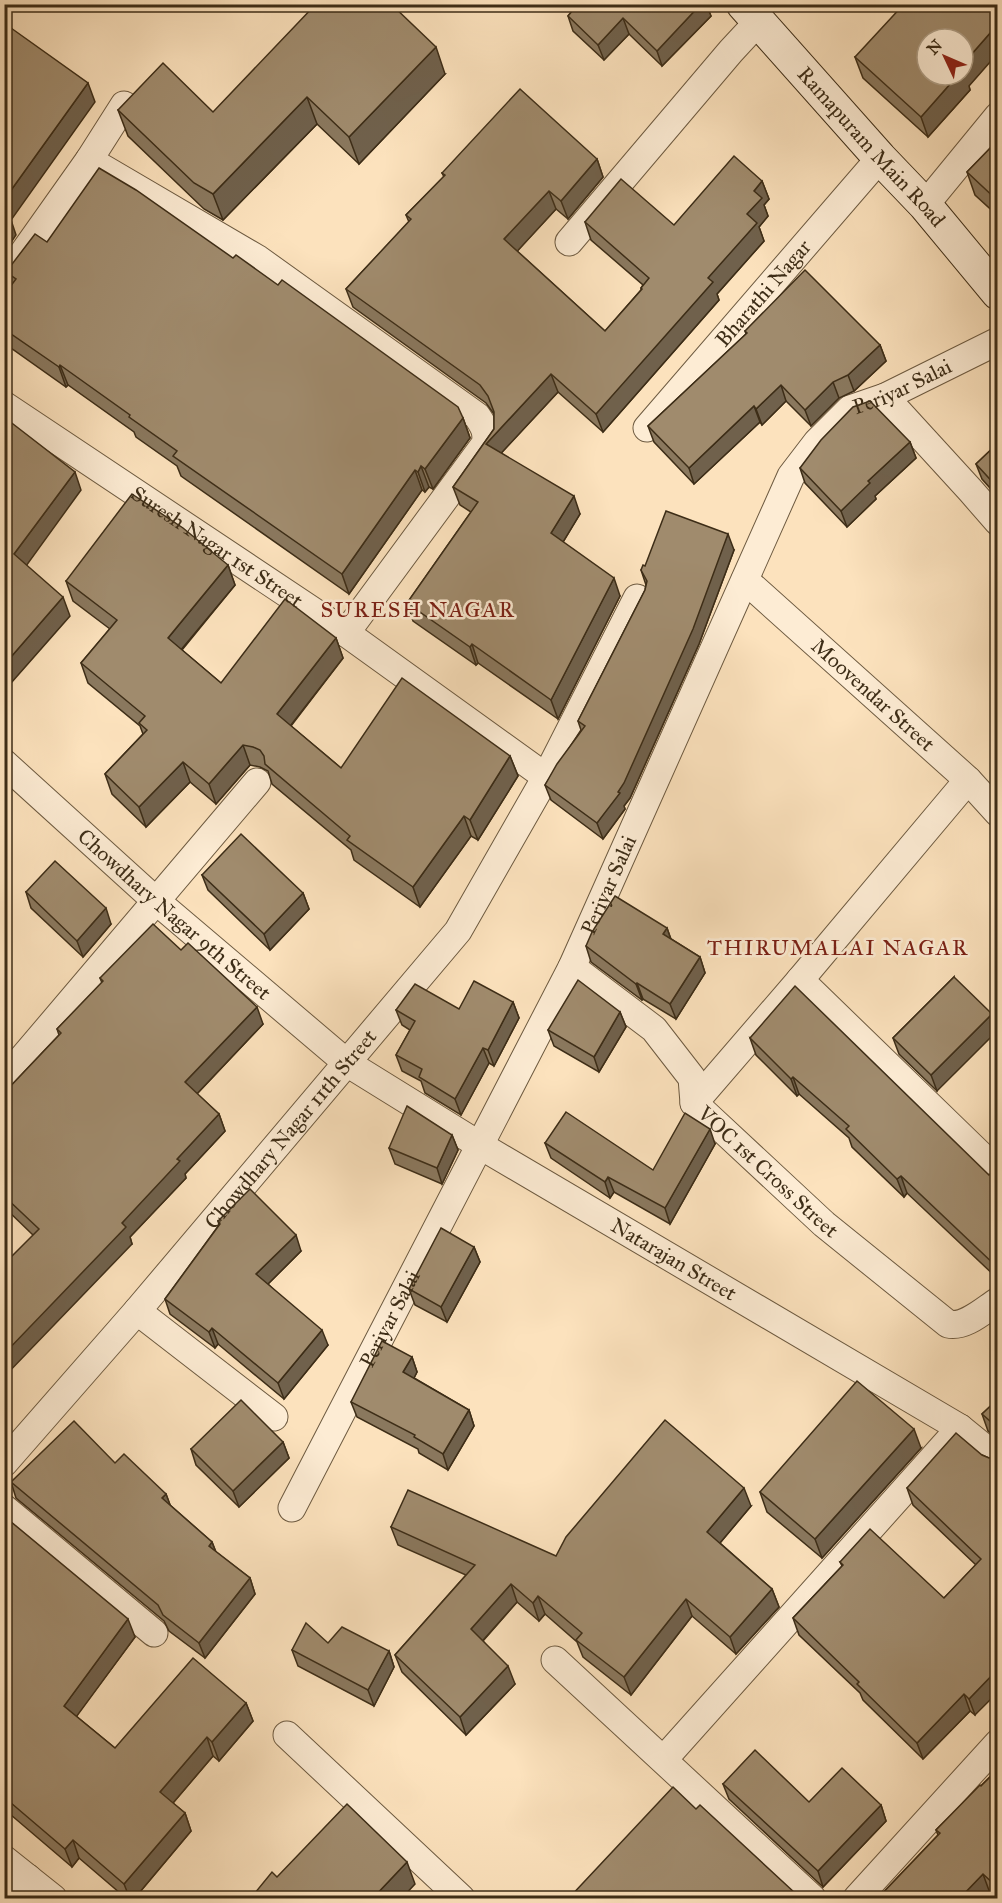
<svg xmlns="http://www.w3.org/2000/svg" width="1002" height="1903" viewBox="0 0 1002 1903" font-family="'IM FELL Great Primer',serif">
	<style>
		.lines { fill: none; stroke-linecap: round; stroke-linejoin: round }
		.minor-casing { stroke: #6d5a40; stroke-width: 29 }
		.secondary-casing { stroke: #3d2d17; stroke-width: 35 }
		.minor { stroke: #fdecd4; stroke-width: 27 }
		.secondary { stroke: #fdecd4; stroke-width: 33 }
		.wall { fill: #8a785e; stroke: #3d2d17; stroke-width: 1.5 }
		.shaded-wall { fill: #70614c; stroke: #3d2d17; stroke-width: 1.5 }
		.building { fill: #a08b6d; stroke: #3d2d17; stroke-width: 1.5 }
		.labels { text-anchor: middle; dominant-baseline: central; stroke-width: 5; stroke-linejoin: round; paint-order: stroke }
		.street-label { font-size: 21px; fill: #3d2d17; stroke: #fdecd4 }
		.neighbourhood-label { font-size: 22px; letter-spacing: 1.5px; fill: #7a1f14; stroke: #fdecd4 }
	</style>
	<rect width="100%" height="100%" fill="#fce2bd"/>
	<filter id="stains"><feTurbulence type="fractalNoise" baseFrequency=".00333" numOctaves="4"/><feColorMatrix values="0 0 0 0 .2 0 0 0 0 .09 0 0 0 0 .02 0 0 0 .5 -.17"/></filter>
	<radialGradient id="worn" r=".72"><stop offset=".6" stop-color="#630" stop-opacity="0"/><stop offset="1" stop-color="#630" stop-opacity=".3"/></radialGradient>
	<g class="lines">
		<defs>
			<g id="minor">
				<path d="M89 160 258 259 477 416C483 425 488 432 485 444L346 633"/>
				<path d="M925 205 998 116"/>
				<path d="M569 242 731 51 758 22"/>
				<path d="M4 280 89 160 124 105"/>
				<path d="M885 397 971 491 998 522"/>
				<path id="s1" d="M4 405 346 633 546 777"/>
				<path id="s2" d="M647 428 880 158"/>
				<path id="s3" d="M745 580 968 780 998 813"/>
				<path id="s4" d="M4 763 155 900 347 1063 481 1146 960 1428 998 1459"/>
				<path id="s5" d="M572 967 654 1029 692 1078 694 1103 824 1224 948 1324C965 1328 984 1310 998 1301"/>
				<path d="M800 980 998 1172"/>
				<path d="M4 1080 257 782"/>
				<path d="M694 1103 800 980 968 780"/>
				<path d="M137 1311 274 1417"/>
				<path id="s6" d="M4 1463 137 1311 458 931 546 777 637 598"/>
				<path d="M4 1508 154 1633"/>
				<path id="s7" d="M292 1508 572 967 791 476 817 442 850 409 885 397 998 341"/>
				<path d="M555 1660 812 1898"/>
				<path d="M287 1735 461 1898"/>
				<path d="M664 1759 960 1428"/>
				<path d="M4 1859 53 1898"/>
				<path d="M10 1898 28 1878"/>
				<path d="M857 1898 998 1743"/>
			</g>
			<g id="secondary">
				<path id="s8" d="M743 4 880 158 925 205 998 293"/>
			</g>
		</defs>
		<use href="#minor" class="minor-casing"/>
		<use href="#secondary" class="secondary-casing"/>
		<use href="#minor" class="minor"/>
		<use href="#secondary" class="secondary"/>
	</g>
	<g class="wall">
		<path d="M578 4H706L711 16 662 66 629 34 604 60 573 31 568 16Z"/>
		<path d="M855 57 969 86 970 90 928 137 863 78Z"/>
		<path d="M445 74 359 164 317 124 223 220 204 209 128 136 118 110 213 112Z"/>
		<path d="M998 140V216L975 195 967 172Z"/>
		<path d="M597 159 603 177 568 219 556 209 517 251 605 331 641 290V288L643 285 591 240 585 222 674 225 762 181 769 199 764 205 768 216 759 227 764 241 717 294 719 300 603 432 558 392 501 453 580 514 563 542 620 596 558 719 478 663 476 665 413 621 407 603 471 512 460 505 453 487 494 429V414L486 403 353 307 346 289 409 222 406 215 444 177 442 173Z"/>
		<path d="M47 242 233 258 463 418 470 438 433 489 429 487 425 492 422 490 349 594 181 476 177 466 136 437 134 432 68 385 66 387 4 343V295L11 286 6 272Z"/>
		<path d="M745 331 880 345 886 361 854 391 839 398 811 426 786 401 762 425 760 422 694 484 654 442 648 426 746 334Z"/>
		<path d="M910 442 916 458 875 496 876 499 847 527 805 483 800 468Z"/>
		<path d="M998 443V497L982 479 976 464Z"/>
		<path d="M734 550 699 644 630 798 624 806 625 809 603 839 551 800 545 785 581 730 578 721 645 590 646 585 641 570 645 566Z"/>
		<path d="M228 565 235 585 182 650 221 683 336 638 343 658 291 726 341 768 510 756 518 776 478 840 471 836 420 907 354 860 351 850 272 784 268 771 260 767 250 765 216 804 190 782 146 827 112 794 105 774 143 734 140 726 88 683 81 663 110 629 73 601 66 581Z"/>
		<path d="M202 875 303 893 309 909 270 950 208 890Z"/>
		<path d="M26 892 111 924 83 957 31 908Z"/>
		<path d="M667 928 671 939 700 957 705 973 676 1019 643 999 642 1000 591 962 586 946Z"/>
		<path d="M181 950 263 1024 197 1094 219 1114 225 1131 185 1174 186 1178 130 1237 132 1244 33 1235 4 1207V1093L59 1035 57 1029 102 983 100 978Z"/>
		<path d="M954 977 937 1091 899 1054 893 1038Z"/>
		<path d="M513 1002 519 1018 494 1066 489 1063 461 1115 425 1093 421 1081 402 1071 396 1055 410 1030 402 1025 396 1010 459 1009Z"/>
		<path d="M620 1012 626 1027 599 1072 554 1046 548 1030Z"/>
		<path d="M750 1038 989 1175 998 1170V1279L907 1193 904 1197 852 1147 849 1138 799 1094 797 1096 756 1055Z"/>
		<path d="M452 1135 458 1150 442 1184 395 1164 389 1148Z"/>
		<path d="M545 1143 653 1170 715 1144 670 1224 614 1192 610 1198 551 1158Z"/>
		<path d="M218 1221 301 1251 268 1284 328 1345 284 1399 218 1344 215 1348 170 1314 165 1299 219 1225Z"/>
		<path d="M474 1247 480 1262 447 1322 415 1305 409 1289Z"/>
		<path d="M412 1357 417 1372 414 1378 469 1410 474 1426 448 1470 419 1453 418 1449 357 1417 351 1402Z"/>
		<path d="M998 1399V1439L988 1431 982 1414Z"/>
		<path d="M283 1442 289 1458 239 1507 196 1465 191 1449Z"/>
		<path d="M921 1448 822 1558 767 1512 760 1492Z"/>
		<path d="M982 1455 989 1458 975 1715 970 1711 923 1759 863 1700 860 1693 799 1635 793 1618 842 1566 840 1562 944 1598 976 1565 913 1505 907 1488Z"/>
		<path d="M115 1463 166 1494 170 1505 212 1542 216 1552 250 1578 255 1594 205 1658 169 1631 164 1621 16 1498 11 1482Z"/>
		<path d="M751 1506 720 1543 772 1589 779 1607 736 1654 692 1616 631 1695 583 1657 577 1642 545 1614 539 1621 517 1602 483 1641 515 1684 466 1735 402 1672 395 1655 466 1575 398 1545 391 1527 556 1556Z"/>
		<path d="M4 1516 135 1637 76 1716 115 1748 246 1703 253 1721 219 1761 213 1756 173 1803 185 1813 191 1831 134 1899H127L79 1858 72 1867 4 1809Z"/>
		<path d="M328 1643 389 1651 394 1667 374 1706 298 1666 292 1650Z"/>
		<path d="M998 1769V1899H993L991 1896 989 1899H877L938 1835 936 1830Z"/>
		<path d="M723 1784 809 1802 881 1805 886 1821 823 1887 729 1799Z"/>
	</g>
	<g class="shaded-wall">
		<path d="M701 4H706L711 16 662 66 657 51Z"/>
		<path d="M623 18 629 34 604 60 598 45Z"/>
		<path d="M998 24V53L969 86 970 90 928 137 921 117 958 75H963V64Z"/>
		<path d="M436 47 445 74 359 164 349 137Z"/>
		<path d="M88 83 95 102 11 220 16 235 4 253V200Z"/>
		<path d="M307 97 317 124 223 220 213 194Z"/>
		<path d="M597 159 603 177 568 219 561 201Z"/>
		<path d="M762 181 769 199 764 205 768 216 759 227 764 241 717 294 719 300 603 432 596 414 708 278 747 214 754 191Z"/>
		<path d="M549 191 556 209 511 258 504 239Z"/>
		<path d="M880 345 886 361 854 391 848 375Z"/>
		<path d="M60 365 68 385 66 387 59 367Z"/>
		<path d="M551 374 558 392 493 462 486 444Z"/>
		<path d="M833 382 839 398 811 426 805 410Z"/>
		<path d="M781 385 786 401 762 425 756 409Z"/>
		<path d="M754 406 760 422 694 484 689 468Z"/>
		<path d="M463 418 470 438 433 489 425 469Z"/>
		<path d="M910 442 916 458 875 496 876 499 847 527 841 511 868 481Z"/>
		<path d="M421 466 429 487 425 492 418 472Z"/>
		<path d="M415 470 422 490 349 594 342 574Z"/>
		<path d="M75 472 81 490 21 573 14 554Z"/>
		<path d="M574 496 580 514 557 552 551 533Z"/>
		<path d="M728 534 734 550 699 644 630 798 624 806 625 809 603 839 597 823 618 792Z"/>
		<path d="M228 565 235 585 175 657 168 638Z"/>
		<path d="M614 578 620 596 558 719 551 700Z"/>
		<path d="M63 597 70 616 4 691V665Z"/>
		<path d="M336 638 343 658 284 734 277 714Z"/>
		<path d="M472 644 478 663 476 665 470 647Z"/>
		<path d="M243 745 250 765 216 804 209 784Z"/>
		<path d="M510 756 518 776 478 840 470 820Z"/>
		<path d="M183 762 190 782 146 827 139 807Z"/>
		<path d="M464 816 471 836 420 907 413 887Z"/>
		<path d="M303 893 309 909 270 950 264 934Z"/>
		<path d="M106 908 111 924 83 957 77 941Z"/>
		<path d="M667 928 672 943 663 934Z"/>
		<path d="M700 957 705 973 676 1019 670 1004Z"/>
		<path d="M637 983 643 999 642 1000 636 984Z"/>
		<path d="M513 1002 519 1018 494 1066 488 1050Z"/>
		<path d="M257 1007 263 1024 192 1099 185 1082Z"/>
		<path d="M620 1012 626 1027 599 1072 594 1057Z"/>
		<path d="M992 1014 998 1030 937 1091 931 1075Z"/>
		<path d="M483 1048 489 1063 461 1115 455 1099Z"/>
		<path d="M793 1077 799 1094 797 1096 791 1079Z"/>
		<path d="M219 1114 225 1131 185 1174 186 1178 130 1237 132 1244 4 1377V1354L122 1223 177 1159Z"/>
		<path d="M710 1129 715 1144 670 1224 665 1208Z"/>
		<path d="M452 1135 458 1150 442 1184 437 1168Z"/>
		<path d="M901 1176 907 1193 904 1197 897 1179Z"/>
		<path d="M608 1177 614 1192 610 1198 605 1182Z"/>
		<path d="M296 1235 301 1251 262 1290 256 1274Z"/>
		<path d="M474 1247 480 1262 447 1322 441 1307Z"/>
		<path d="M212 1328 218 1344 215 1348 209 1332Z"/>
		<path d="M322 1330 328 1345 284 1399 278 1383Z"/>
		<path d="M412 1357 417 1372 409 1388 403 1372Z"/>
		<path d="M469 1410 474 1426 448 1470 443 1454Z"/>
		<path d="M914 1429 921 1448 822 1558 815 1539Z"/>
		<path d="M283 1442 289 1458 239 1507 233 1491Z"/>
		<path d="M744 1488 751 1506 714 1550 707 1532Z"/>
		<path d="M166 1494 172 1510 162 1498Z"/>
		<path d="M212 1542 218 1558 209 1546Z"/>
		<path d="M250 1578 255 1594 205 1658 199 1643Z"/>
		<path d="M511 1584 517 1602 477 1647 471 1629Z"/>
		<path d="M772 1589 779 1607 736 1654 730 1637Z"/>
		<path d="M538 1596 545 1614 539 1621 533 1603Z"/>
		<path d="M686 1599 692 1616 631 1695 624 1677Z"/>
		<path d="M128 1619 135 1637 71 1724 64 1706Z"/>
		<path d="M389 1651 394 1667 374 1706 368 1690Z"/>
		<path d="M508 1666 515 1684 466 1735 460 1717Z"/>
		<path d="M998 1669V1692L975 1715 969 1699Z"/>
		<path d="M964 1694 970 1711 923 1759 917 1743Z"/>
		<path d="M246 1703 253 1721 219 1761 212 1742Z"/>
		<path d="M207 1737 213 1756 167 1810 160 1792Z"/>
		<path d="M881 1805 886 1821 823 1887 818 1871Z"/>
		<path d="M185 1813 191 1831 134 1899H130L124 1884Z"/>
		<path d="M73 1840 79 1858 72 1867 65 1849Z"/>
		<path d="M407 1862 415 1884 401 1899H372Z"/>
		<path d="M983 1874 991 1896 989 1899H959Z"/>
		<path d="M795 1893 797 1899H790Z"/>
	</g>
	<g class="building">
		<path d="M316 4H391L436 47 349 137 307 97 213 194 194 183 118 110 163 63 213 112Z"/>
		<path d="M578 4H701L657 51 623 18 598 45 568 16Z"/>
		<path d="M904 4H998V24L963 64V39H927V75H958L921 117 855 57Z"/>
		<path d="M4 23 88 83 4 200Z"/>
		<path d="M520 89 597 159 561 201 549 191 504 239 605 331 642 289 641 288 649 278 585 222 621 179 674 225 734 156 762 181 754 191 762 198 747 214 757 223 708 278 713 282 596 414 551 374 486 444 574 496 551 533 614 578 551 700 472 644 470 647 407 603 478 502 453 487 494 429V412L488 396 480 385 346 289 411 219 406 215 445 175 442 173Z"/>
		<path d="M998 140V201L967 172Z"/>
		<path d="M99 168 136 190 233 258 236 255 278 285 282 280 458 407 463 418 425 469 421 466 418 472 415 470 342 574 173 456 177 451 129 417 130 415 60 365 59 367 4 329V295L16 279 6 272 35 234 47 242Z"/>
		<path d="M4 213 9 216 4 224Z"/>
		<path d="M805 270 880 345 848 375 833 382 805 410 781 385 756 409 754 406 689 468 648 426 747 333 745 331Z"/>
		<path d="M870 401 910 442 868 481 870 483 841 511 800 468 821 440 853 407Z"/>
		<path d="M4 417 75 472 14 554 63 597 4 665Z"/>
		<path d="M998 443V488L976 464Z"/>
		<path d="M132 494 183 528 228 565 168 638 221 683 285 599 336 638 277 714 341 768 402 678 510 756 470 820 464 816 413 887 347 840 350 836 265 764 264 756 260 750 253 747 243 745 209 784 183 762 139 807 105 774 147 730 139 723 145 716 81 663 117 620 66 581Z"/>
		<path d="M666 511 728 534 693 629 624 783 618 792 620 793 597 823 545 785 557 764 585 726 578 721 645 590 647 581 641 570 643 565 645 566Z"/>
		<path d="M241 834 303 893 264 934 202 875Z"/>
		<path d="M55 861 106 908 77 941 26 892Z"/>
		<path d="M615 896 667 928 663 934 700 957 670 1004 637 983 636 984 586 946 592 932Z"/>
		<path d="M153 924 181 950 188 943 257 1007 185 1082 219 1114 177 1159 180 1161 122 1223 126 1227 4 1354V1264L39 1229 4 1196V1093L61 1033 57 1029 103 981 100 978Z"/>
		<path d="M954 977 992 1014 931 1075 893 1038Z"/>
		<path d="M578 980 620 1012 594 1057 548 1030Z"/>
		<path d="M474 981 513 1002 488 1050 483 1048 455 1099 419 1077 422 1069 396 1055 415 1021 396 1010 415 984 459 1009Z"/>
		<path d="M795 986 989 1175 998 1170 997 1267 901 1176 897 1179 846 1129 849 1126 793 1077 791 1079 750 1038Z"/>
		<path d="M407 1106 452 1135 437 1168 389 1148Z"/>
		<path d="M566 1112 653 1170 685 1113 710 1129 665 1208 608 1177 605 1182 545 1143Z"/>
		<path d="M250 1189 296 1235 256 1274 322 1330 278 1383 212 1328 209 1332 165 1299 220 1224 218 1221Z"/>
		<path d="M441 1228 474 1247 441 1307 409 1289Z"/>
		<path d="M382 1341 412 1357 403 1372 469 1410 443 1454 414 1437 415 1435 351 1402Z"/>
		<path d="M857 1381 914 1429 815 1539 760 1492Z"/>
		<path d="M998 1399V1428L982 1414Z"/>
		<path d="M241 1400 283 1442 233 1491 191 1449Z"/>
		<path d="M665 1420 744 1488 707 1532 772 1589 730 1637 686 1599 624 1677 576 1640 582 1633 538 1596 533 1603 511 1584 471 1629 508 1666 460 1717 395 1655 475 1565 391 1527 408 1490 556 1556 566 1537Z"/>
		<path d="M74 1421 115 1463 124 1454 166 1494 162 1498 212 1542 209 1546 250 1578 199 1643 163 1615 158 1605 11 1482Z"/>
		<path d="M956 1433 982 1455 989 1458 998 1457V1669L969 1699 964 1694 917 1743 857 1684 859 1682 793 1618 843 1565 840 1562 870 1529 944 1598 981 1559 907 1488Z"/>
		<path d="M4 1516 128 1619 64 1706 115 1748 193 1658 246 1703 212 1742 207 1737 160 1792 185 1813 124 1884 73 1840 65 1849 4 1797Z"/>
		<path d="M306 1623 328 1643 342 1627 389 1651 368 1690 292 1650Z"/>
		<path d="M755 1750 809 1802 842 1768 881 1805 818 1871 723 1784Z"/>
		<path d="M998 1769V1888L983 1874 959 1899H877L940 1833 936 1830 980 1785 981 1786Z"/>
		<path d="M673 1787 696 1809 700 1805 795 1893 790 1899H568Z"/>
		<path d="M347 1804 407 1862 372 1899H250L272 1872 277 1877Z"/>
	</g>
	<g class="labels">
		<g class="street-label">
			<text stroke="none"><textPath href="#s8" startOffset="192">Ramapuram Main Road</textPath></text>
			<text stroke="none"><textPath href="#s2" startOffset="178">Bharathi Nagar</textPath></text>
			<text stroke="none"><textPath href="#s7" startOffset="1293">Periyar Salai</textPath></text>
			<text stroke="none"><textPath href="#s1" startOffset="256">Suresh Nagar 1st Street</textPath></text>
			<text stroke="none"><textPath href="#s3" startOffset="172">Moovendar Street</textPath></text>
			<text stroke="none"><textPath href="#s7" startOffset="699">Periyar Salai</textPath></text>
			<text stroke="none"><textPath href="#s4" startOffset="228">Chowdhary Nagar 9th Street</textPath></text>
			<text stroke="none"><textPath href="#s6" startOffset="440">Chowdhary Nagar 11th Street</textPath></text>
			<text stroke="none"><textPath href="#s5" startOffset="291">VOC 1st Cross Street</textPath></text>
			<text stroke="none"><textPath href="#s4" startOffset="837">Natarajan Street</textPath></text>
			<text stroke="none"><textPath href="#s7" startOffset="213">Periyar Salai</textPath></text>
		</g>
		<g class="neighbourhood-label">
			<text x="418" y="609">SURESH NAGAR</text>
			<text x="838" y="947">THIRUMALAI NAGAR</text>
		</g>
	</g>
	<rect width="1002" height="1903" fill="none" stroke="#fce2bd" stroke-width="24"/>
	<rect x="6" y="6" width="990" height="1891" fill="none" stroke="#3d2d17" stroke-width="3"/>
	<rect x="12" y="12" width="978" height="1879" fill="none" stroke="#3d2d17" stroke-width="1.5"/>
	<g transform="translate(945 57) rotate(314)"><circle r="28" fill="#fdecd4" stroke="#b0a088" stroke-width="1.5"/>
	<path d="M0-4.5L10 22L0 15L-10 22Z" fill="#8f2418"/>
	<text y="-9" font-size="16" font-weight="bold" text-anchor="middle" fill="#3d2d17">N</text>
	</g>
	<rect width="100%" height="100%" filter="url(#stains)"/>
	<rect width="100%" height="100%" fill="url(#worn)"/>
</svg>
